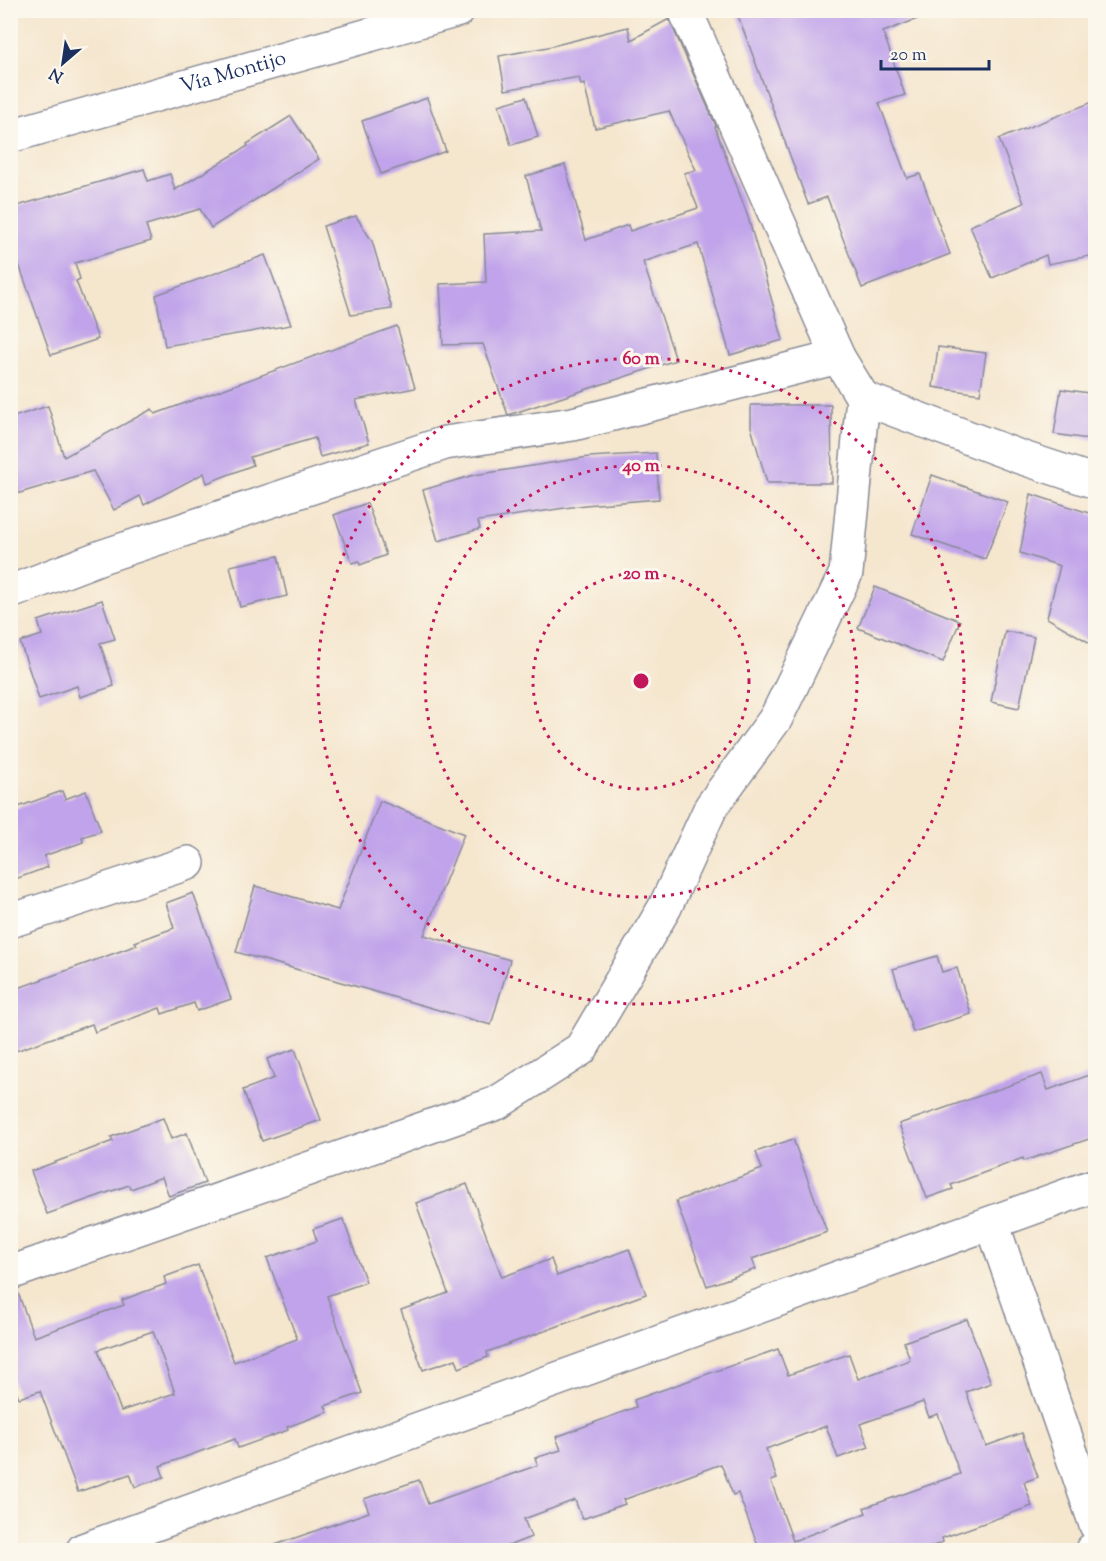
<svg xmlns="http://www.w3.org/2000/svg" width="1106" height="1561" viewBox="0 0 1106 1561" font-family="'Sorts Mill Goudy',serif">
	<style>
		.building { fill: #c0a3ea; fill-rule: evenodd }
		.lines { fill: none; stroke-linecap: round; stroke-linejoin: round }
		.street-casing { stroke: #888a96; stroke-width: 36 }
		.secondary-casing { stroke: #888a96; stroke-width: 36 }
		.street { stroke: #fff; stroke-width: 33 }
		.secondary { stroke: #fff; stroke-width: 33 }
		.ring { fill: none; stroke: #c2185b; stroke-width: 3; stroke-dasharray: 3 6 }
		.labels { text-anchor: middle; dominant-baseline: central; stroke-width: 6; stroke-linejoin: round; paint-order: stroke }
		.street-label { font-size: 21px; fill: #1b2f5e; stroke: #fbf7ec }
		.centre { fill: #c2185b; stroke: #fbf7ec; stroke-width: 3 }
		.ring-label { font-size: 18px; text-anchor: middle; font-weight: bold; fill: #c2185b; stroke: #fbf7ec; stroke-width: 6; stroke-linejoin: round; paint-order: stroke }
	</style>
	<rect width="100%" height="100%" fill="#fbf7ec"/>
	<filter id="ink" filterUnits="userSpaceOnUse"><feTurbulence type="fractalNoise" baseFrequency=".0167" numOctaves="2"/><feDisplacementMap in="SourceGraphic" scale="12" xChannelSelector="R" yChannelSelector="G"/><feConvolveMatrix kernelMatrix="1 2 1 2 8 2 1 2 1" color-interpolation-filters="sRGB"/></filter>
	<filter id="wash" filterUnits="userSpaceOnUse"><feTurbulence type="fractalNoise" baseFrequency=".008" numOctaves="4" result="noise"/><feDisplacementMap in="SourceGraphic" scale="24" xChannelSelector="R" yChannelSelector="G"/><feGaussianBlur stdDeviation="1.35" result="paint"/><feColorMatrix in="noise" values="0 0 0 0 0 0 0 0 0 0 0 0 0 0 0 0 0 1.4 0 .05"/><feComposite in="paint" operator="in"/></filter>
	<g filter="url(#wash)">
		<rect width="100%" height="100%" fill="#f5e6ce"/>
		<g id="blocks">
			<g class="building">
				<path d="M736 10H932L933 13 883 32 905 95 879 103 907 178 920 174 950 254 862 288 827 197 808 204Z"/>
				<path d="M669 19 716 126 715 127 748 217 783 340 730 355 698 244 643 262 676 360 508 415 483 344 443 345 440 284 486 282 484 234 541 231 526 176 565 165 586 240 628 225 630 231 698 208 684 173 696 170 669 111 595 128 584 84 581 85 579 77 505 90 499 56 548 47 628 27 631 40Z"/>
				<path d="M526 97 538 137 511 145 499 105Z"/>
				<path d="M427 98 446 151 381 174 362 121Z"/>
				<path d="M1095 101V255L1048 264 1046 255 992 278 970 226 1024 203 999 139Z"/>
				<path d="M291 116 319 159 211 228 200 209 146 225 151 241 75 263 80 279 76 281 98 339 51 355 10 239V208L144 169 148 181 170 174 175 190 248 146 247 144Z"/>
				<path d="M356 216 372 241 392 309 351 315 323 226Z"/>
				<path d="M265 255 291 325 165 346 156 295Z"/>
				<path d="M397 326 415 388 356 400 369 443 320 457 315 438 250 457 253 465 207 483 204 473 144 505 140 496 114 510 93 471 10 496V418L48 406 64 457 152 409 155 414Z"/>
				<path d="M938 347 986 353 980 394 933 387Z"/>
				<path d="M1061 389 1095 394V440L1054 434Z"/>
				<path d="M751 405H831L832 483H767L751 427Z"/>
				<path d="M656 453 659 499 585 505 478 521 480 529 438 541 423 490 474 475 589 457Z"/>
				<path d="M932 475 1008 502 985 559 912 534Z"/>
				<path d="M1031 494 1095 515V646L1047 618 1060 566 1020 553Z"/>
				<path d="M367 503 386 555 360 565 359 561 352 563 334 515Z"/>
				<path d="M278 556 287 596 240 607 230 566Z"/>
				<path d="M875 587 960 621 943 662 858 628Z"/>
				<path d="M102 600 115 639 100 643 114 686 80 697 77 686 39 699 20 642 42 635 38 621Z"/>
				<path d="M1005 631 1034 637 1019 708 991 702Z"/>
				<path d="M62 791 65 799 86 791 101 831 82 837 83 842 44 856 48 867 10 881V810Z"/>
				<path d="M380 801 464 834 424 935 510 960 491 1025 236 952 255 886 338 910Z"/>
				<path d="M193 893 231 999 197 1011 194 1003 162 1014 160 1008 95 1032 92 1024 10 1053V991L137 945 135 942 174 928 166 903Z"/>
				<path d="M937 956 942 972 957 968 971 1014 913 1032 893 969Z"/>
				<path d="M295 1049 321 1120 262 1141 243 1090 274 1078 267 1059Z"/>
				<path d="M1095 1073V1137L1024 1161 1023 1158 951 1185 953 1189 927 1198 899 1124 1042 1074 1048 1090Z"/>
				<path d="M163 1118 171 1139 187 1133 205 1183 169 1196 162 1177 131 1189 129 1185 47 1214 31 1171 113 1141 111 1137Z"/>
				<path d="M793 1139 827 1232 752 1259 756 1269 707 1286 676 1201 762 1169 756 1152Z"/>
				<path d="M467 1184 502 1277 551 1259 557 1276 629 1249 646 1294 487 1352 488 1357 459 1368 456 1359 423 1370 401 1310 448 1293 416 1203Z"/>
				<path d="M343 1219 366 1282 327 1296 362 1393 325 1406 328 1412 287 1427 288 1430 238 1448 235 1439 160 1466 164 1477 135 1487 130 1474 78 1492 40 1391 19 1398 10 1375V1291L17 1290 34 1337 124 1305 122 1300 166 1284 164 1277 198 1265 234 1362 297 1339 267 1258 317 1241 313 1229ZM153 1331 175 1393 121 1411 98 1350Z"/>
				<path d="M967 1319 991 1383 966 1392 986 1446 1022 1433 1038 1477 1024 1482 1032 1506 942 1538 943 1542 920 1551H760L738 1493 733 1495 721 1464 623 1500 625 1504 582 1519 575 1500 524 1519 531 1537 495 1551H272V1546L369 1512 364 1499 419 1480 428 1504 538 1465 535 1458 561 1450 556 1437 636 1407 634 1400 778 1349 788 1375 849 1354 858 1379 910 1360 904 1342ZM923 1402 929 1417 938 1414 960 1474 864 1508 866 1513 793 1541 771 1481 777 1479 766 1449 826 1426 838 1458 869 1447 860 1424Z"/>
			</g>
		</g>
	</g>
	<g filter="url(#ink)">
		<use href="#blocks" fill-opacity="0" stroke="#888a96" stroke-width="1.5"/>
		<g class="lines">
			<defs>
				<g id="street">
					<path d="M863 398 1020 457 1096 482"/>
					<path d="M10 592 104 556 445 443 573 424 838 357"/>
					<path d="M10 921 188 863"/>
					<path d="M992 1223 1096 1525"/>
					<path d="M10 1273 497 1103 581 1049 665 907 711 807 776 718 846 573 863 398 838 357 685 10"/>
					<path d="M83 1550 1096 1185"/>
					<path d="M1092 1550 1096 1549"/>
				</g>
				<g id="secondary">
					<path id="s1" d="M10 136 458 10"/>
				</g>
			</defs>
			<use href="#street" class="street-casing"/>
			<use href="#secondary" class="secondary-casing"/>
			<use href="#street" class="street"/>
			<use href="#secondary" class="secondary"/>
		</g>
	</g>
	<g class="ring">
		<circle cx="641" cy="681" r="108"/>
		<circle cx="641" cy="681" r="216"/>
		<circle cx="641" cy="681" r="323"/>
	</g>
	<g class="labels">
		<g class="street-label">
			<text stroke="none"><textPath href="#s1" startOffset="232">Vía Montijo</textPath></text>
		</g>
	</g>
	<circle cx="641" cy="681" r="9" class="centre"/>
	<g class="ring-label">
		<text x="641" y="364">60 m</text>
		<text x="641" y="471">40 m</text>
		<text x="641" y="579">20 m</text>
	</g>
	<rect width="1106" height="1561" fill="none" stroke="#fbf7ec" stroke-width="36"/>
	<g transform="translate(63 63) rotate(209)" stroke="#fbf7ec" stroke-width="4.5" paint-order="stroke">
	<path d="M0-4.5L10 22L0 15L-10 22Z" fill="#1b2f5e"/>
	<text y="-9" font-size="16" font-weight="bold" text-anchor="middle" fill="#1b2f5e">N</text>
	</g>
	<path d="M881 60v9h108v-9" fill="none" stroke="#1b2f5e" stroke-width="3"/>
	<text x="890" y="60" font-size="18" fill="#1b2f5e" stroke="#fbf7ec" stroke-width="4.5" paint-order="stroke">20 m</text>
</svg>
